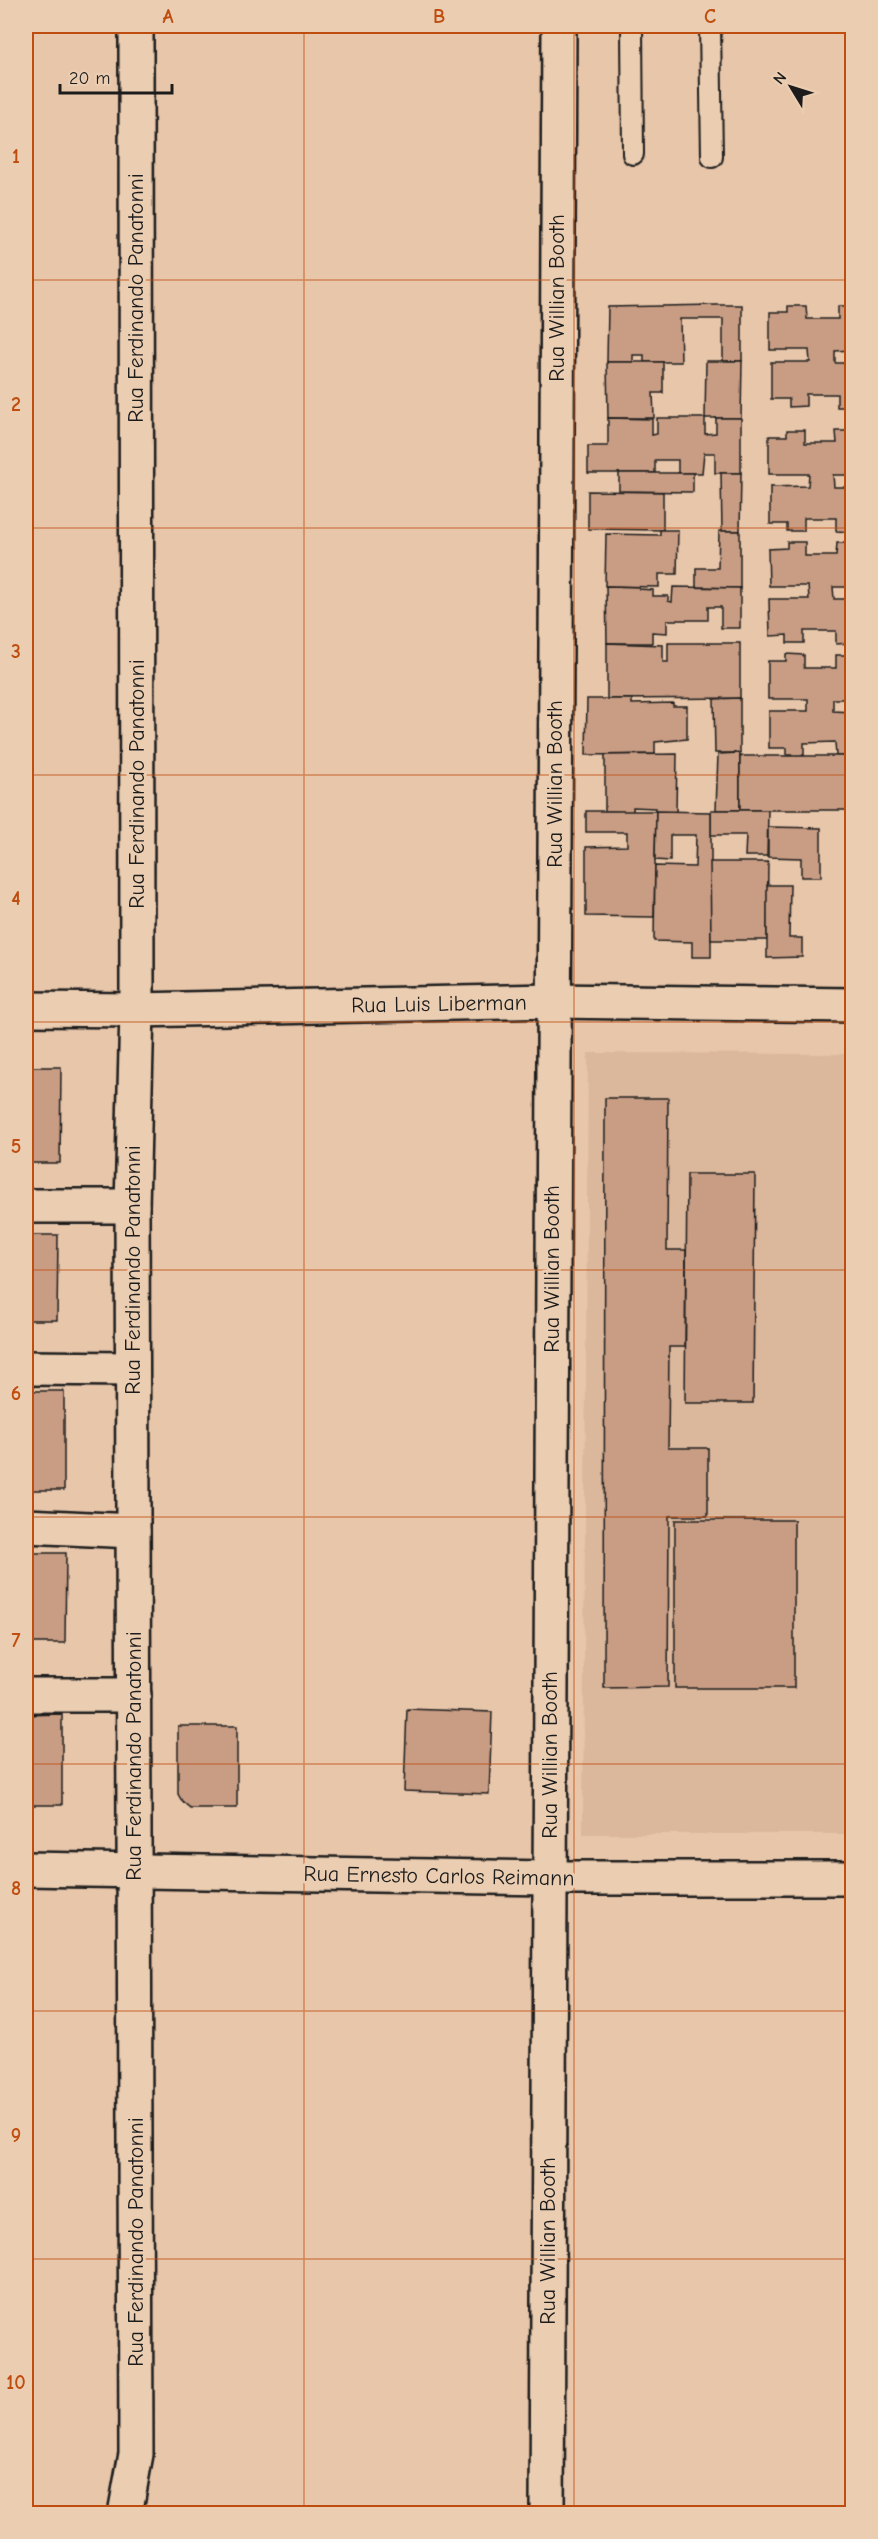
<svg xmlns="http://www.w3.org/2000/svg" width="878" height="2539" viewBox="0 0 878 2539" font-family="'Comic Neue',sans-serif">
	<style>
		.built { fill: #dbb79c }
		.building { fill: #c99d84; stroke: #1c1c1c; stroke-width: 1.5 }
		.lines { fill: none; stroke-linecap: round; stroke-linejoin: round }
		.service-casing { stroke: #1c1c1c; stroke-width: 24 }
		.minor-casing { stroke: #1c1c1c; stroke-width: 38 }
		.service { stroke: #ebcdb1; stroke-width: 20 }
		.minor { stroke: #ebcdb1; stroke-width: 33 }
		.grid { fill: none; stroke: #bf4d0f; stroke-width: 1.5; stroke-opacity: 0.55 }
		.labels { text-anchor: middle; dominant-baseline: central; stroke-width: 6; stroke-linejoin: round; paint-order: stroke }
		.street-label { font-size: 22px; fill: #1c1c1c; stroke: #ebcdb1 }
		.neatline { fill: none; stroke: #bf4d0f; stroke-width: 2 }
		.grid-label { font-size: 20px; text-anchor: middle; font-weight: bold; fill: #bf4d0f }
	</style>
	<rect width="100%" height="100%" fill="#e8c6aa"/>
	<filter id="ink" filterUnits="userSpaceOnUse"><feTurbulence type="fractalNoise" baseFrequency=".0167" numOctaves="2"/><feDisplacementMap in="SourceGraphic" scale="12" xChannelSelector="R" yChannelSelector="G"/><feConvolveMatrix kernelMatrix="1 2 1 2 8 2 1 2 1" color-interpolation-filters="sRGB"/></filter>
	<g filter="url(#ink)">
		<path class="built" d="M588 1053 852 1054V1834H583Z"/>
		<g class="building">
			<path d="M716 305H742V361H723V319H680L681 362H644V355H633V362H607L608 307Z"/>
			<path d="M788 306H806L807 319H838V306H852V350L835 351V363H852V407H837V394H806V406L789 407V399H771V362H810L809 350H770V312H788Z"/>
			<path d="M706 361H742L741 418H705Z"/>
			<path d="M607 362H663V393H653L654 418H608Z"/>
			<path d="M608 418 652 419V435L657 434V418H705V434L716 433V418H741V473H715V453H704L702 473H678V460H655V473H588V446H608Z"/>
			<path d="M787 430H805V443H837L836 431H852V475H833L834 487H852V532L836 531V518H804V531H787V524H770V487L808 486 809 474H769V436H787Z"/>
			<path d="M619 473H693V492L619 491Z"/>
			<path d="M721 473H741L740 531H722Z"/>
			<path d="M588 491 663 492V530L588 529Z"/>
			<path d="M660 530H678L677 574H659V587L605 586 606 534 660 535Z"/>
			<path d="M719 531H740V588L696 587V568H718Z"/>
			<path d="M787 542H805V556H836L837 543H852V587H833L834 599H852V643L836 644V631H804V643H787V635L770 636 769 599H809L808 586H769L768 549 787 548Z"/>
			<path d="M606 586 639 587V589L653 590V596H668V601L672 602 673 587 740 588V628H721V607H708V620H667V633L652 632V643H607Z"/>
			<path d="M607 643 663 645V662H668V643H740V698L607 699Z"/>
			<path d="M786 654 804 655V668H836V655H852V699H833V711L852 712V756H836L835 742 804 743V755H787V748H769V711H808V699H768V661H786Z"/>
			<path d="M740 698V753H715L714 699Z"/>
			<path d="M587 699H632V704L673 703V706H687V739L655 742V754L586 755Z"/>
			<path d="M740 753V810H716L718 754Z"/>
			<path d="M677 754 676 812H655V808L633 807V812L605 811V755Z"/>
			<rect x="740" y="756" width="112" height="54"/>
			<path d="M711 810H768L767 856H745L746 835H711Z"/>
			<path d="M586 811H656L654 917 586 916V847L627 846V832H586Z"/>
			<path d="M656 811 711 812V957H692V942L654 941 655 866 695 867 696 835H670V861L655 860Z"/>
			<path d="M768 827 821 828V877H801V858L768 857Z"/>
			<path d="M710 862H768L767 940H711Z"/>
			<path d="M767 885H790L789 938H802V957L767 958Z"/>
			<path d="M26 1067H61L60 1163H26Z"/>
			<path d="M605 1098H668L667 1250H686L685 1347H669L668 1448H708V1516H669L668 1687 604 1688Z"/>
			<path d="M687 1174H755L753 1403H685Z"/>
			<path d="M26 1235H58L57 1320H26Z"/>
			<rect x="26" y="1391" width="38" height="99"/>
			<rect x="675" y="1520" width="119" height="168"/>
			<path d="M26 1553H66L65 1643H26Z"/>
			<path d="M407 1709 492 1712 489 1794 404 1791Z"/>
			<path d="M62 1714V1805H26V1715Z"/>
			<path d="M178 1726H237V1808H190L182 1801 178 1794Z"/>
		</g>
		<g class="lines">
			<defs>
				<g id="service">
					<path d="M632 26 633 154"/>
					<path d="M710 26 712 157"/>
				</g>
				<g id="minor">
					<path d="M26 1009 137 1010 553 1001 852 1005"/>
					<path d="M26 1206H132"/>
					<path d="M26 1368 132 1369"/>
					<path d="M26 1526 133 1531"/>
					<path d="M26 1695H134"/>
					<path d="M26 1869 549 1878H852"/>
					<path d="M125 2514 136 2454 132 1206 137 1010 136 26"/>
					<path d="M547 2514 559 26"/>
				</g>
			</defs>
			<use href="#service" class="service-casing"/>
			<use href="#minor" class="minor-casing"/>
			<use href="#service" class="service"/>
			<use href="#minor" class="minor"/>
		</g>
	</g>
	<path class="grid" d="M304 26V2514M574 26V2514M26 280H852M26 528H852M26 775H852M26 1022H852M26 1270H852M26 1517H852M26 1764H852M26 2011H852M26 2259H852"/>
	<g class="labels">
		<g class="street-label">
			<text transform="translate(136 298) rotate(-90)">Rua Ferdinando Panatonni</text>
			<text transform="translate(557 298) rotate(-90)">Rua Willian Booth</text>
			<text transform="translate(137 784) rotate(-90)">Rua Ferdinando Panatonni</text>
			<text transform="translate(555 784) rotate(-90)">Rua Willian Booth</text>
			<text transform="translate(439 1004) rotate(-1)">Rua Luis Liberman</text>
			<text transform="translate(552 1269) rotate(-90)">Rua Willian Booth</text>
			<text transform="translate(133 1270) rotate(-90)">Rua Ferdinando Panatonni</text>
			<text transform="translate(550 1755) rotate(-90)">Rua Willian Booth</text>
			<text transform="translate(134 1756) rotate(-90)">Rua Ferdinando Panatonni</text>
			<text transform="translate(439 1876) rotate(1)">Rua Ernesto Carlos Reimann</text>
			<text transform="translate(548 2241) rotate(-90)">Rua Willian Booth</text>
			<text transform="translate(136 2242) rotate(-90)">Rua Ferdinando Panatonni</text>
		</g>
	</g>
	<rect width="878" height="2539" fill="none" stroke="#ebcdb1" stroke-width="66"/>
	<g transform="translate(791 87) rotate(308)" stroke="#ebcdb1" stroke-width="4.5" paint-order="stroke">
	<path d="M0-4.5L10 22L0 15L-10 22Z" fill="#1c1c1c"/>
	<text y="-9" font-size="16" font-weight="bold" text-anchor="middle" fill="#1c1c1c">N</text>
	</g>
	<path d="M60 84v9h112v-9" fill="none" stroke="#1c1c1c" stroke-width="3"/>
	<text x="69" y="84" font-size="18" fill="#1c1c1c" stroke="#ebcdb1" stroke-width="4.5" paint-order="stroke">20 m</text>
	<rect x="33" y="33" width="812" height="2473" class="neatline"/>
	<g class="grid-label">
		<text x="168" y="23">A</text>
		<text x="439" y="23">B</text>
		<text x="710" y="23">C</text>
		<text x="16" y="163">1</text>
		<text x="16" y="411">2</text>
		<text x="16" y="658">3</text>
		<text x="16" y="905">4</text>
		<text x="16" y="1153">5</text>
		<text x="16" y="1400">6</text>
		<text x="16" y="1647">7</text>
		<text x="16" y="1895">8</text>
		<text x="16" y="2142">9</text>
		<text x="16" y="2389">10</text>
	</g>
</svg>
